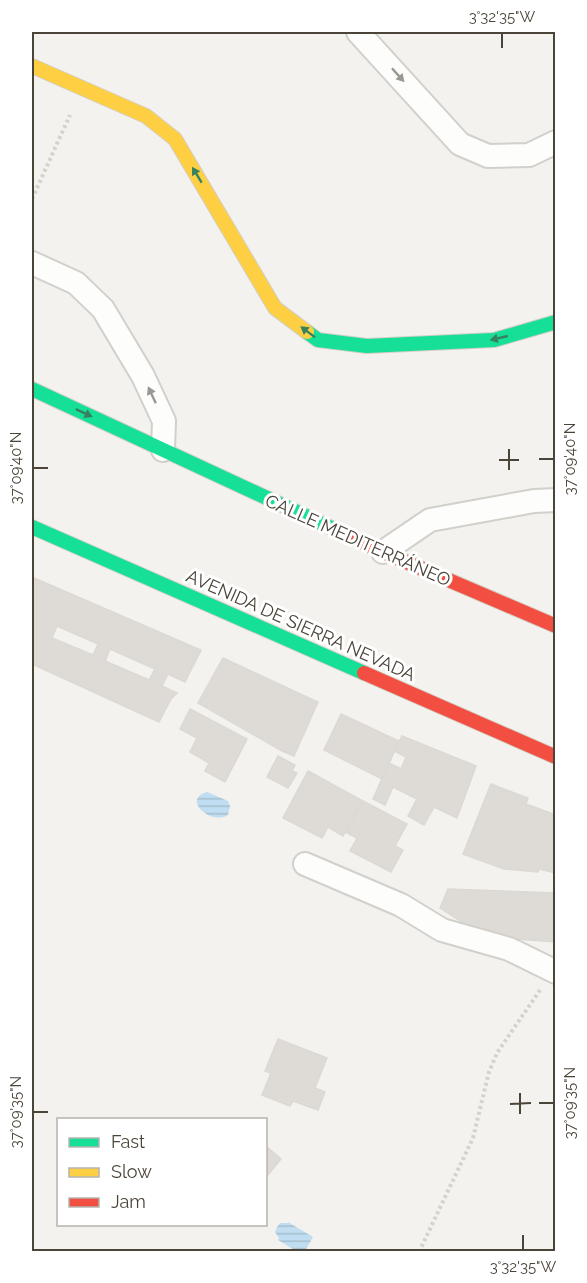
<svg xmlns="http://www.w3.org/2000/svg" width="587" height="1283" viewBox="0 0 587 1283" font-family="Raleway,sans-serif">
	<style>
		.water { fill: url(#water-rules) }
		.building { fill: #dedbd6; stroke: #dcd9d4; stroke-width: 1.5; fill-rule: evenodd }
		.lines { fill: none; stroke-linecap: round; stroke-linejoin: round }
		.street-casing { stroke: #d2d0cb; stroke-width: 26 }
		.fast-casing { stroke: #d3cfc5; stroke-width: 16 }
		.slow-casing { stroke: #d3cfc5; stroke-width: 16 }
		.jam-casing { stroke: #d3cfc5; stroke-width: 16 }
		.path { stroke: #d3d2cc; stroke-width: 4; stroke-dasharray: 3 3; stroke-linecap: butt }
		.street { stroke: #fdfdfc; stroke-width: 22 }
		.fast { stroke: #16e098; stroke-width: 14 }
		.slow { stroke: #ffcf43; stroke-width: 14 }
		.jam { stroke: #f24e42; stroke-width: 14 }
		.oneway { fill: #9b9791 }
		.oneway2 { fill: #36825f }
		.ticks { fill: none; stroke: #4b4439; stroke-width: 2 }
		.labels { text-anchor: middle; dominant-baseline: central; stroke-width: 6; stroke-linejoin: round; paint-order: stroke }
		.street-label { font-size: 18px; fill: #4b4439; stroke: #fff }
		.neatline { fill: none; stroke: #4b4439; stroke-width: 2 }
		.ticks-label { font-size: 15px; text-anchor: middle; fill: #4b4439 }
	</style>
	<defs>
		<pattern id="water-rules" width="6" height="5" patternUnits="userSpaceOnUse" patternTransform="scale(1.5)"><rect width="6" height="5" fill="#c0ddf1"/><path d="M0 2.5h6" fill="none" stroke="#a6bfcf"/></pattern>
	</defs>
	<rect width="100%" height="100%" fill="#f4f2ee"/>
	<g class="water">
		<path d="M207 792 228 801 230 806 228 815C211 826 181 799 207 792Z"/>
		<path d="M288 1222 313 1237 305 1251H296L278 1240 279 1238 275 1232 277 1227 280 1223H288Z"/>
	</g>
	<g class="building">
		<path d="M34 578 201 650 185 682 168 674 162 686 177 693 171 699 159 722 32 664V585ZM57 626 98 644 93 655 52 638ZM110 649 155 669 149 680 105 661Z"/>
		<path d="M223 658 318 702 294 756 282 751 198 703Z"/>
		<path d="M190 709 247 739 225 782 205 771 209 763 190 752 197 738 180 729Z"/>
		<path d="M341 714 399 741 382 779 324 750Z"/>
		<path d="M402 736 476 766 457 818 434 807 424 825 408 816 417 799 393 787 385 805 373 799 389 763 401 769 406 757 394 751Z"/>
		<path d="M278 756 295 765 292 771 297 773 288 788 267 777Z"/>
		<path d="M308 771 363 801 343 836 328 827 322 838 283 818Z"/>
		<path d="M491 784 528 798 526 804 556 815V873L539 869 538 872 504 869 463 854Z"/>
		<path d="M363 801 407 824 395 846 403 850 391 872 350 851 357 838 345 832Z"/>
		<path d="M448 889 556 893V942L500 938 471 928 440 908Z"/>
		<path d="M278 1039 327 1058 315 1088 325 1092 318 1110 293 1101 290 1106 262 1095 271 1073 265 1071Z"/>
		<path d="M266 1146 281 1159 268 1175 266 1173Z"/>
	</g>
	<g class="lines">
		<defs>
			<g id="street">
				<path d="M358 32 460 144 488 156 529 155 556 142"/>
				<path d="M32 263 76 283 103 309 143 376 164 421 163 450"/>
				<path d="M383 552 430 520 534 501 556 500"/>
				<path d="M305 864 401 905 442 930 509 949 556 972"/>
			</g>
			<g id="fast">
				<path d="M307 332 318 340 367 346 494 340 556 322"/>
				<path d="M32 389 338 531"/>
				<path d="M32 527 364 673"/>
			</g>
			<path id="slow" d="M32 66 146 116 175 139 275 308 307 332"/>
			<g id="jam">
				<path d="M338 531 383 552 556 626"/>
				<path d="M364 673 556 757"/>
			</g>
		</defs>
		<use href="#street" class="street-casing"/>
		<use href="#fast" class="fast-casing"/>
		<use href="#slow" class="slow-casing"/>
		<use href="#jam" class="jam-casing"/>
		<g class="path">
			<path d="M32 199 70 115"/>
			<path d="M419 1252 473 1138 489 1072 497 1053 540 990"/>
		</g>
		<use href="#street" class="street"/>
		<use href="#fast" class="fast"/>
		<use href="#slow" class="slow"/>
		<use href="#jam" class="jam"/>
	</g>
	<defs><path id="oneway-solid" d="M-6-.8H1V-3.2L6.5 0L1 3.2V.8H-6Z" transform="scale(1.5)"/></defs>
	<g class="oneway">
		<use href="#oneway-solid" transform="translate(398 75) rotate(48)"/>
		<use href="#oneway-solid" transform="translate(152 395) rotate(-115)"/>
	</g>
	<g class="oneway2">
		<use href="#oneway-solid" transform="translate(197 175) rotate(-121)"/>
		<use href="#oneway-solid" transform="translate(308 332) rotate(-143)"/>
		<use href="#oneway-solid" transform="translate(499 338) rotate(167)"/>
		<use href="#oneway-solid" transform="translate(84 413) rotate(25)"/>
	</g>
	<path class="ticks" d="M502 33V48M509 449V470M539 459H554M499 460H519M33 468H48M520 1093V1114M539 1103H554M510 1104 531 1103M33 1112H48M523 1235V1250"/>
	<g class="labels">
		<g class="street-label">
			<text transform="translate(358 540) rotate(24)">CALLE MEDITERRÁNEO</text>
			<text transform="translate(301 625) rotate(24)">AVENIDA DE SIERRA NEVADA</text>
		</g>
	</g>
	<rect width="587" height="1283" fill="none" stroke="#ffffff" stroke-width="66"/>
	<rect x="57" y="1118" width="210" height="108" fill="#ffffff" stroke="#b7b4b0" stroke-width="1.5"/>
	<rect x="69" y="1138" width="30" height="9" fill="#16e098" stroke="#b7b4b0" stroke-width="1.5"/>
	<text x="111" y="1148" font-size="18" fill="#4b4439">Fast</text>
	<rect x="69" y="1168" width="30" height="9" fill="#ffcf43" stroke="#b7b4b0" stroke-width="1.5"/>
	<text x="111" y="1178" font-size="18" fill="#4b4439">Slow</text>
	<rect x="69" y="1198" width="30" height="9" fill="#f24e42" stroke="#b7b4b0" stroke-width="1.5"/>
	<text x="111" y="1208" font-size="18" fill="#4b4439">Jam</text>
	<rect x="33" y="33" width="521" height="1217" class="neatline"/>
	<g class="ticks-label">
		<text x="502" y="22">3°32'35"W</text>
		<text transform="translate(570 459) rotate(-90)" y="5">37°09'40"N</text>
		<text transform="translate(16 468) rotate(-90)" y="5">37°09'40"N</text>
		<text transform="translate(570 1103) rotate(-90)" y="5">37°09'35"N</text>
		<text transform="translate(16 1112) rotate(-90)" y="5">37°09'35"N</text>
		<text x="523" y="1272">3°32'35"W</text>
	</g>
</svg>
